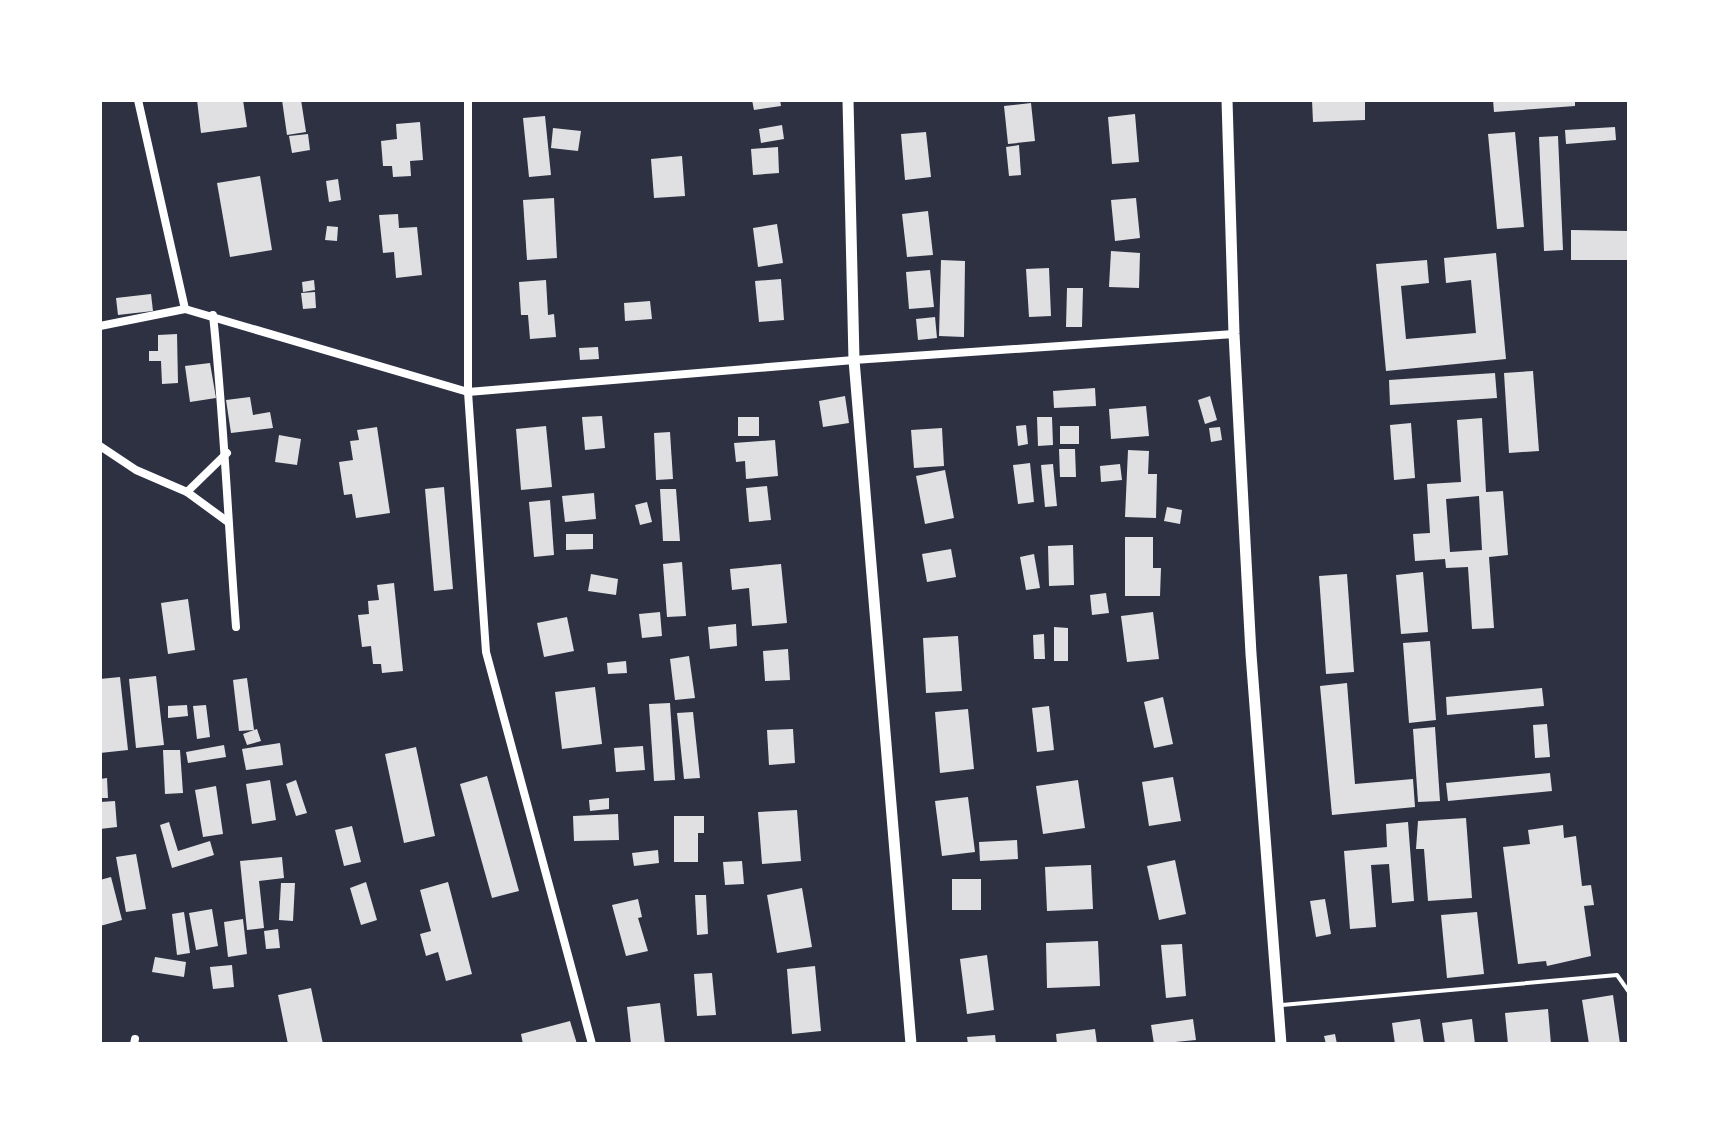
<svg xmlns="http://www.w3.org/2000/svg" width="1729" height="1144" viewBox="0 0 1729 1144" font-family="Commissioner,sans-serif">
	<style>
		.building { fill: #e0e0e3; fill-rule: evenodd }
		.lines { fill: none; stroke-linecap: round; stroke-linejoin: round }
		.service { stroke: #fff; stroke-width: 4 }
		.minor { stroke: #fff; stroke-width: 8 }
		.tertiary { stroke: #fff; stroke-width: 11 }
	</style>
	<rect width="100%" height="100%" fill="#2d3142"/>
	<g class="building">
		<path d="M197 100H243L247 127 201 133Z"/>
		<path d="M282 100H301L306 132 287 135Z"/>
		<path d="M752 100H780L781 106 754 110Z"/>
		<path d="M1312 100H1365V120L1313 122Z"/>
		<path d="M1493 100H1575V106L1494 112Z"/>
		<path d="M1031 103 1035 141 1008 144 1004 106Z"/>
		<path d="M1135 114 1139 162 1112 164 1108 117Z"/>
		<path d="M545 116 551 175 529 177 523 118Z"/>
		<path d="M420 122 423 160 410 161 411 176 393 177 392 166H383L381 141 397 139 396 124Z"/>
		<path d="M782 125 784 139 761 143 759 129Z"/>
		<path d="M1615 127 1616 140 1566 144 1565 130Z"/>
		<path d="M553 128 581 131 578 151 551 148Z"/>
		<path d="M926 132 931 177 905 180 901 134Z"/>
		<path d="M1515 132 1524 227 1497 229 1488 134Z"/>
		<path d="M308 134 310 150 292 153 289 136Z"/>
		<path d="M1558 136 1563 250 1544 251 1539 137Z"/>
		<path d="M1019 145 1021 175 1009 176 1006 147Z"/>
		<path d="M778 147 779 173 753 175 751 149Z"/>
		<path d="M682 156 685 196 654 198 651 159Z"/>
		<path d="M260 176 272 250 230 257 217 183Z"/>
		<path d="M338 179 341 200 329 202 326 181Z"/>
		<path d="M554 198 557 258 527 260 523 200Z"/>
		<path d="M1136 198 1140 238 1115 241 1111 200Z"/>
		<path d="M928 211 933 255 907 257 902 214Z"/>
		<path d="M398 214 399 228 417 227 422 275 396 278 394 252 383 253 379 215Z"/>
		<path d="M777 224 783 263 758 267 753 228Z"/>
		<path d="M327 226 338 227 337 241 325 240Z"/>
		<path d="M1571 230 1629 231V260H1571Z"/>
		<path d="M1111 251 1140 253 1139 288 1109 287Z"/>
		<path d="M1496 253 1506 359 1386 371 1376 264 1427 260 1429 283 1401 286 1406 339 1476 333 1471 280 1446 283 1444 258Z"/>
		<path d="M941 260 965 261 964 337 939 336Z"/>
		<path d="M1049 268 1051 316 1029 317 1026 269Z"/>
		<path d="M930 270 934 307 909 309 906 272Z"/>
		<path d="M781 279 784 320 759 322 755 281Z"/>
		<path d="M314 280 315 290 303 292 302 282Z"/>
		<path d="M546 280 548 315 554 314 556 337 530 339 528 315H521L519 282Z"/>
		<path d="M1067 288H1083L1082 327H1066Z"/>
		<path d="M315 292 316 308 303 309 301 293Z"/>
		<path d="M151 294 153 311 118 315 116 298Z"/>
		<path d="M650 301 652 319 625 321 624 303Z"/>
		<path d="M935 317 937 338 918 340 916 319Z"/>
		<path d="M177 334 178 383 162 384 161 361H149V351H158V335Z"/>
		<path d="M598 347 599 359 580 360 579 348Z"/>
		<path d="M210 363 216 398 190 402 185 366Z"/>
		<path d="M1533 371 1539 451 1509 453 1504 373Z"/>
		<path d="M1495 373 1497 398 1390 405 1389 380Z"/>
		<path d="M1095 388 1096 406 1054 408 1053 391Z"/>
		<path d="M845 396 849 423 823 427 819 401Z"/>
		<path d="M1210 396 1217 420 1205 424 1198 400Z"/>
		<path d="M250 397 253 415 270 412 273 428 231 433 226 400Z"/>
		<path d="M1146 406 1149 436 1111 439 1109 409Z"/>
		<path d="M602 416 605 448 585 450 582 417Z"/>
		<rect x="738" y="417" width="21" height="19"/>
		<path d="M1037 417H1052L1053 445 1038 446Z"/>
		<path d="M1482 418 1486 492 1503 491 1508 555 1489 557 1494 628 1472 629 1468 567 1446 568 1445 559 1415 561 1413 534 1430 533 1427 484 1461 482 1457 420ZM1479 496 1482 550 1450 552 1446 499Z"/>
		<path d="M1411 423 1415 478 1394 480 1390 425Z"/>
		<path d="M1026 425 1028 444 1018 446 1016 426Z"/>
		<path d="M546 426 552 487 521 490 516 429Z"/>
		<rect x="1060" y="426" width="19" height="18"/>
		<path d="M377 427 390 513 356 518 352 494 344 495 339 462 353 460 350 441 359 440 357 430Z"/>
		<path d="M1220 427 1222 440 1211 442 1209 428Z"/>
		<path d="M942 428 944 466 914 468 911 430Z"/>
		<path d="M670 432 673 479 656 480 654 433Z"/>
		<path d="M279 435 301 439 297 465 275 462Z"/>
		<path d="M775 440 778 476 746 479 745 461 736 462 734 443Z"/>
		<path d="M1059 449H1075L1076 477H1060Z"/>
		<path d="M1128 450 1149 451 1148 474H1157L1156 518 1125 517Z"/>
		<path d="M1030 463 1034 502 1018 504 1013 465Z"/>
		<path d="M1053 464 1057 506 1045 507 1041 465Z"/>
		<path d="M1120 464 1122 480 1101 482 1100 466Z"/>
		<path d="M945 470 954 518 925 524 916 476Z"/>
		<path d="M767 486 771 520 749 522 746 488Z"/>
		<path d="M444 487 453 589 434 591 425 489Z"/>
		<path d="M660 489H676L680 541H663Z"/>
		<path d="M594 493 596 519 565 522 562 496Z"/>
		<path d="M550 500 554 555 534 557 529 502Z"/>
		<path d="M647 502 652 522 640 525 635 505Z"/>
		<path d="M1167 507 1182 510 1180 524 1164 521Z"/>
		<path d="M566 534H593V549L566 550Z"/>
		<path d="M1125 537H1153V568H1161L1160 596H1125Z"/>
		<path d="M1073 545 1074 585 1049 586 1048 546Z"/>
		<path d="M951 549 956 577 927 582 922 554Z"/>
		<path d="M1034 554 1040 588 1026 590 1020 557Z"/>
		<path d="M682 562 686 616 667 617 663 564Z"/>
		<path d="M781 564 787 623 752 626 749 588 732 590 730 569Z"/>
		<path d="M1423 572 1428 632 1401 634 1396 575Z"/>
		<path d="M591 574 618 579 616 595 588 591Z"/>
		<path d="M1347 574 1354 672 1326 674 1319 576Z"/>
		<path d="M394 583 403 671 382 673 381 664H373L371 646 362 647 358 615 369 614 368 601 379 600 377 585Z"/>
		<path d="M1106 593 1109 613 1092 615 1090 595Z"/>
		<path d="M188 599 195 650 168 654 161 603Z"/>
		<path d="M660 612 662 636 642 638 639 614Z"/>
		<path d="M1153 612 1159 659 1127 662 1121 616Z"/>
		<path d="M567 617 574 651 544 657 537 623Z"/>
		<path d="M736 624 737 646 710 649 708 627Z"/>
		<path d="M1054 627 1068 628V661H1054Z"/>
		<path d="M1044 634 1045 659H1034L1033 635Z"/>
		<path d="M958 636 962 691 926 693 923 638Z"/>
		<path d="M1430 641 1436 720 1409 723 1403 643Z"/>
		<path d="M788 649 790 680 765 681 763 651Z"/>
		<path d="M689 656 695 698 675 700 670 659Z"/>
		<path d="M626 661 627 673 608 674 607 663Z"/>
		<path d="M156 676 164 745 136 748 129 679Z"/>
		<path d="M120 677 128 750 100 753V679Z"/>
		<path d="M247 678 254 730 239 731 233 680Z"/>
		<path d="M1347 683 1355 784 1413 779 1415 807 1332 815 1320 686Z"/>
		<path d="M595 687 602 744 562 749 555 692Z"/>
		<path d="M1542 688 1544 706 1447 715 1446 697Z"/>
		<path d="M1163 697 1173 744 1154 748 1144 702Z"/>
		<path d="M670 703 675 780 654 781 649 704Z"/>
		<path d="M187 705 188 716 168 718V706Z"/>
		<path d="M206 705 210 737 197 739 193 706Z"/>
		<path d="M1049 706 1054 750 1037 752 1032 708Z"/>
		<path d="M968 709 974 769 940 773 935 712Z"/>
		<path d="M693 712 700 778 684 779 677 713Z"/>
		<path d="M1547 724 1550 757 1535 758 1533 725Z"/>
		<path d="M1435 727 1440 801 1418 802 1413 729Z"/>
		<path d="M257 729 261 741 247 745 243 734Z"/>
		<path d="M793 729 795 763 769 765 767 730Z"/>
		<path d="M280 743 283 765 246 770 242 749Z"/>
		<path d="M224 745 226 757 188 763 186 752Z"/>
		<path d="M643 746 645 770 616 772 614 748Z"/>
		<path d="M416 747 435 836 404 843 385 754Z"/>
		<path d="M163 750H180L183 793 165 794Z"/>
		<path d="M1550 773 1552 791 1448 801 1446 783Z"/>
		<path d="M487 776 519 891 492 898 460 784Z"/>
		<path d="M1173 777 1181 821 1149 826 1142 782Z"/>
		<path d="M107 778 108 798H100V779Z"/>
		<path d="M270 780 276 820 252 824 246 784Z"/>
		<path d="M296 780 307 813 296 816 286 784Z"/>
		<path d="M1078 780 1085 828 1043 834 1036 786Z"/>
		<path d="M216 786 223 834 203 837 195 790Z"/>
		<path d="M968 797 975 852 942 856 935 801Z"/>
		<path d="M609 798V809L590 811 589 800Z"/>
		<path d="M115 801 117 827 100 829V802Z"/>
		<path d="M797 810 801 861 762 864 758 812Z"/>
		<path d="M618 814 619 840 574 841 573 816Z"/>
		<path d="M674 816H704V833H698V862H674Z"/>
		<path d="M1466 818 1472 898 1428 901 1424 849H1416L1418 821Z"/>
		<path d="M169 822 178 851 210 841 214 855 172 868 160 825Z"/>
		<path d="M1408 822 1414 901 1392 903 1389 864 1371 865 1376 927 1350 929 1344 851 1387 847 1386 824Z"/>
		<path d="M1563 825 1564 838 1576 836 1582 886 1591 885 1594 905 1584 906 1591 956 1547 966 1546 961 1518 964 1503 847 1530 844 1528 830Z"/>
		<path d="M352 826 361 862 344 866 335 830Z"/>
		<path d="M1017 840 1018 859 980 861 979 842Z"/>
		<path d="M658 850 659 863 634 866 632 853Z"/>
		<path d="M136 854 146 909 126 912 116 857Z"/>
		<path d="M282 857 284 878 259 881 264 928 247 930 240 861Z"/>
		<path d="M1175 860 1186 914 1159 920 1147 866Z"/>
		<path d="M742 861 744 884 725 885 723 862Z"/>
		<path d="M1091 865 1093 909 1047 911 1045 867Z"/>
		<path d="M111 877 122 920 100 926V880Z"/>
		<rect x="952" y="879" width="29" height="31"/>
		<path d="M366 882 377 920 361 925 350 888Z"/>
		<path d="M448 882 472 974 446 981 438 952 426 956 420 934 431 931 420 890Z"/>
		<path d="M281 883H295L293 921 279 920Z"/>
		<path d="M802 888 812 947 777 953 767 895Z"/>
		<path d="M695 895H706L708 934 697 935Z"/>
		<path d="M638 899 642 917 638 918 648 951 626 956 612 905Z"/>
		<path d="M1325 899 1331 934 1316 937 1310 901Z"/>
		<path d="M212 909 218 946 196 950 189 913Z"/>
		<path d="M184 912 190 953 177 955 172 914Z"/>
		<path d="M1477 912 1484 974 1447 978 1441 915Z"/>
		<path d="M243 919 247 954 228 957 224 922Z"/>
		<path d="M278 929 280 948 266 949 264 931Z"/>
		<path d="M1098 941 1100 986 1047 988 1046 943Z"/>
		<path d="M1182 944 1186 996 1166 998 1161 945Z"/>
		<path d="M987 955 994 1010 967 1014 960 959Z"/>
		<path d="M155 957 186 962 184 977 152 972Z"/>
		<path d="M232 965 234 987 213 989 210 967Z"/>
		<path d="M815 966 821 1031 792 1034 787 969Z"/>
		<path d="M712 973 716 1015 697 1016 694 974Z"/>
		<path d="M311 988 323 1044H288L278 995Z"/>
		<path d="M1613 995 1620 1044H1589L1582 1000Z"/>
		<path d="M660 1003 665 1044H631L627 1007Z"/>
		<path d="M1548 1009 1551 1044H1508L1505 1013Z"/>
		<path d="M1193 1019 1196 1040 1154 1044 1151 1025Z"/>
		<path d="M1420 1019 1424 1044H1395L1392 1023Z"/>
		<path d="M1472 1019 1475 1044H1445L1442 1023Z"/>
		<path d="M570 1021 577 1044H523L521 1034Z"/>
		<path d="M1095 1029 1097 1044H1057L1056 1034Z"/>
		<path d="M1335 1034 1337 1044H1326L1324 1036Z"/>
		<path d="M995 1035 996 1044H968L967 1037Z"/>
	</g>
	<g class="lines">
		<path class="service" d="M1282 1005 1617 975 1629 992"/>
		<g class="minor">
			<path d="M138 100 185 309"/>
			<path d="M468 100V392L486 652 592 1044"/>
			<path d="M213 315C224 419 228 523 236 627"/>
			<path d="M100 326 185 309 468 392 854 360 1234 334"/>
			<path d="M100 446 136 470 187 492 228 522"/>
			<path d="M187 492 227 453"/>
			<path d="M134 1044 135 1039"/>
		</g>
		<g class="tertiary">
			<path d="M848 100 854 360 911 1044"/>
			<path d="M1227 100 1234 334 1251 654 1281 1044"/>
		</g>
	</g>
	<rect width="1729" height="1144" fill="none" stroke="#ffffff" stroke-width="204"/>
</svg>
